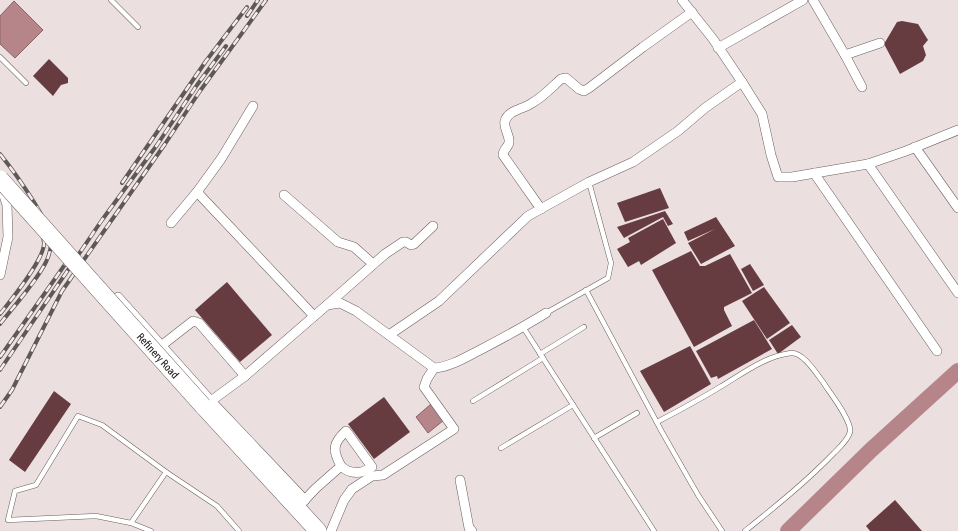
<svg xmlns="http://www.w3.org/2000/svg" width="958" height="531" viewBox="0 0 958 531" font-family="'Asap Condensed',sans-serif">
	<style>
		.water { fill: #b68589; stroke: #876366 }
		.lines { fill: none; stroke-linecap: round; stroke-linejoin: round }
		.river { stroke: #b68589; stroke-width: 16 }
		.building { fill: #663c41 }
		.lane-casing { stroke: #695f60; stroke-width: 5.5 }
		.street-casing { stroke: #695f60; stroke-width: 10 }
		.highway-casing { stroke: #695f60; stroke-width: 18 }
		.lane { stroke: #fff; stroke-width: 4.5 }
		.street { stroke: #fff; stroke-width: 9 }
		.highway { stroke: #fff; stroke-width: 17 }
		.rail-casing { stroke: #5f5858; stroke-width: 4 }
		.rail { stroke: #f8eced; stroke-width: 2.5; stroke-dasharray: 8; stroke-linecap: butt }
		.highway-bridge-casing { stroke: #695f60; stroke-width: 18; stroke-linecap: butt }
		.highway-bridge { stroke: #fff; stroke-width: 17 }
		.labels { text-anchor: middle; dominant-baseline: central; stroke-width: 4; stroke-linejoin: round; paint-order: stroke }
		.street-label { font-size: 11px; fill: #191515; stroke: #f8eced }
	</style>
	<rect width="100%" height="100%" fill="#ebdfdf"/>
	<g class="water">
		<path d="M14 1 43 30 15 58 0 44V16Z"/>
		<path d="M431 404 444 420 428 433 416 417Z"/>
	</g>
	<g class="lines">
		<path class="river" d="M788 531 871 450 958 371"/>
	</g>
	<g class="building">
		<path d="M902 21 918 24 928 40 923 46 926 55 923 61 900 74 884 44 897 22Z"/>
		<path d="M49 59 68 78V83L61 85 53 96 33 76Z"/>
		<path d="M660 188 669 208 625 222 617 203Z"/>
		<path d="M665 211 673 224 668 226 663 217 624 238 617 227Z"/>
		<path d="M716 217 735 246 701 264 688 243 715 229 688 241 684 232Z"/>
		<path d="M663 219 676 243 641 265 639 261 628 267 617 249 630 242 628 238Z"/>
		<path d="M691 251 700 266H705L730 254 752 293 724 307V310L732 326 694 347 652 270Z"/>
		<path d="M750 264 764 285 753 291 741 269Z"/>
		<path d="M227 282 272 335 240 362 195 310Z"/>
		<path d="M764 287 790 323 767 339 742 301Z"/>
		<path d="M754 320 772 349 718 379 717 376 711 378 696 351Z"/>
		<path d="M792 325 801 337 778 354 769 340Z"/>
		<path d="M690 346 711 384 664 412 640 371Z"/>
		<path d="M54 391 71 404 25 472 9 460Z"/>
		<path d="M384 397 410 432 374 459 348 424Z"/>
		<path d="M895 500 922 531H870L866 526Z"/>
	</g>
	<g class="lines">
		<defs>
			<g id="lane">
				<path d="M111 0 138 27"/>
				<path d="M0 57 26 83"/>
				<path d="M586 290 662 432 698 495 722 531"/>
				<path d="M546 313 608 278 611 263 589 182"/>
				<path d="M523 327 654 531"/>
				<path d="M540 354 584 327"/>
				<path d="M473 401 543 358"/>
				<path d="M657 422C678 411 699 400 720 387 742 374 765 356 791 353 803 352 816 373 823 382 829 392 852 420 850 432 848 440 839 448 834 453 806 482 776 506 745 531"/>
				<path d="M594 438 637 413"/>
				<path d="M501 448 573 405"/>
				<path d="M131 523 166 472"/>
				<path d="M151 531 131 523 96 516 8 520 15 491 36 485 78 416 102 425 166 472 217 506 239 531"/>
			</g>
			<g id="street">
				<path d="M813 0 845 55 880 43"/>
				<path d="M718 48 803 0"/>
				<path d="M845 55 862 87"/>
				<path d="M742 82 762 114 771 155 778 177H792L868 164 906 151 958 130"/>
				<path d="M253 106 221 159 197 192 314 316"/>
				<path d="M915 147 958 208"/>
				<path d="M868 164 958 293"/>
				<path d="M814 173 937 351"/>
				<path d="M284 195 338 242 354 247 373 264"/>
				<path d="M541 209 503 155C503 149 509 147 509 142 510 135 503 128 505 121 508 110 524 109 532 103 543 97 552 87 561 79L566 78 579 89 584 91 589 88 643 47 692 12"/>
				<path d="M171 223 197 192"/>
				<path d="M0 275 8 237 7 205 1 186"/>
				<path d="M118 297 211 401 305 500"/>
				<path d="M327 305 385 254 403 242H406L411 245 414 244 433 226"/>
				<path d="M389 335 439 301 528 216 589 182 633 162 678 131 705 108 742 82 713 39 682 0"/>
				<path d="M161 346 193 321 199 323 245 376"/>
				<path d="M211 401 245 376 327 305 340 303 356 311 434 368C450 367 466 357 480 350 503 338 525 326 546 313"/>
				<path d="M460 480 469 528 472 531"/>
				<path d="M302 503 315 489 341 466C332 450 333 443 346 431L372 467C362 474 350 475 341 466"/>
				<path d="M331 531 344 500 352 489 372 476 383 475 454 429 424 387 427 379 434 368"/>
			</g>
			<path id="highway" d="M203 406 318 531"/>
		</defs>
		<use href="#lane" class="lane-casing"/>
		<use href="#street" class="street-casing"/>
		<use href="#highway" class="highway-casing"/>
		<use href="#lane" class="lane"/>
		<use href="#street" class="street"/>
		<use href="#highway" class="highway"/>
		<defs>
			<g id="rail">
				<path d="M247 16 258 0"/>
				<path d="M0 154C13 170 51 222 51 241 51 248 49 256 46 262 36 282 14 306 0 324"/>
				<path d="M122 183 206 61 247 7"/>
				<path d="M0 314C11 300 43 261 44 244 44 234 38 224 34 215"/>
				<path d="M0 357 73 253"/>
				<path d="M0 370 102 220 157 145 197 85 226 46"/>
				<path d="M0 407 12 390 62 291 165 144 200 91 266 0"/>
			</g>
		</defs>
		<use href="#rail" class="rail-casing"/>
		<use href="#rail" class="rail"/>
		<defs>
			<g id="highway-bridge">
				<path id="s1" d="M0 179 203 406"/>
			</g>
		</defs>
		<use href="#highway-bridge" class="highway-bridge-casing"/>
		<use href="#highway-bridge" class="highway-bridge"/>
	</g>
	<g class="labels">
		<g class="street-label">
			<text stroke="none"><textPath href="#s1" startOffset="237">Refinery Road</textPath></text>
		</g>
	</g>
</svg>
